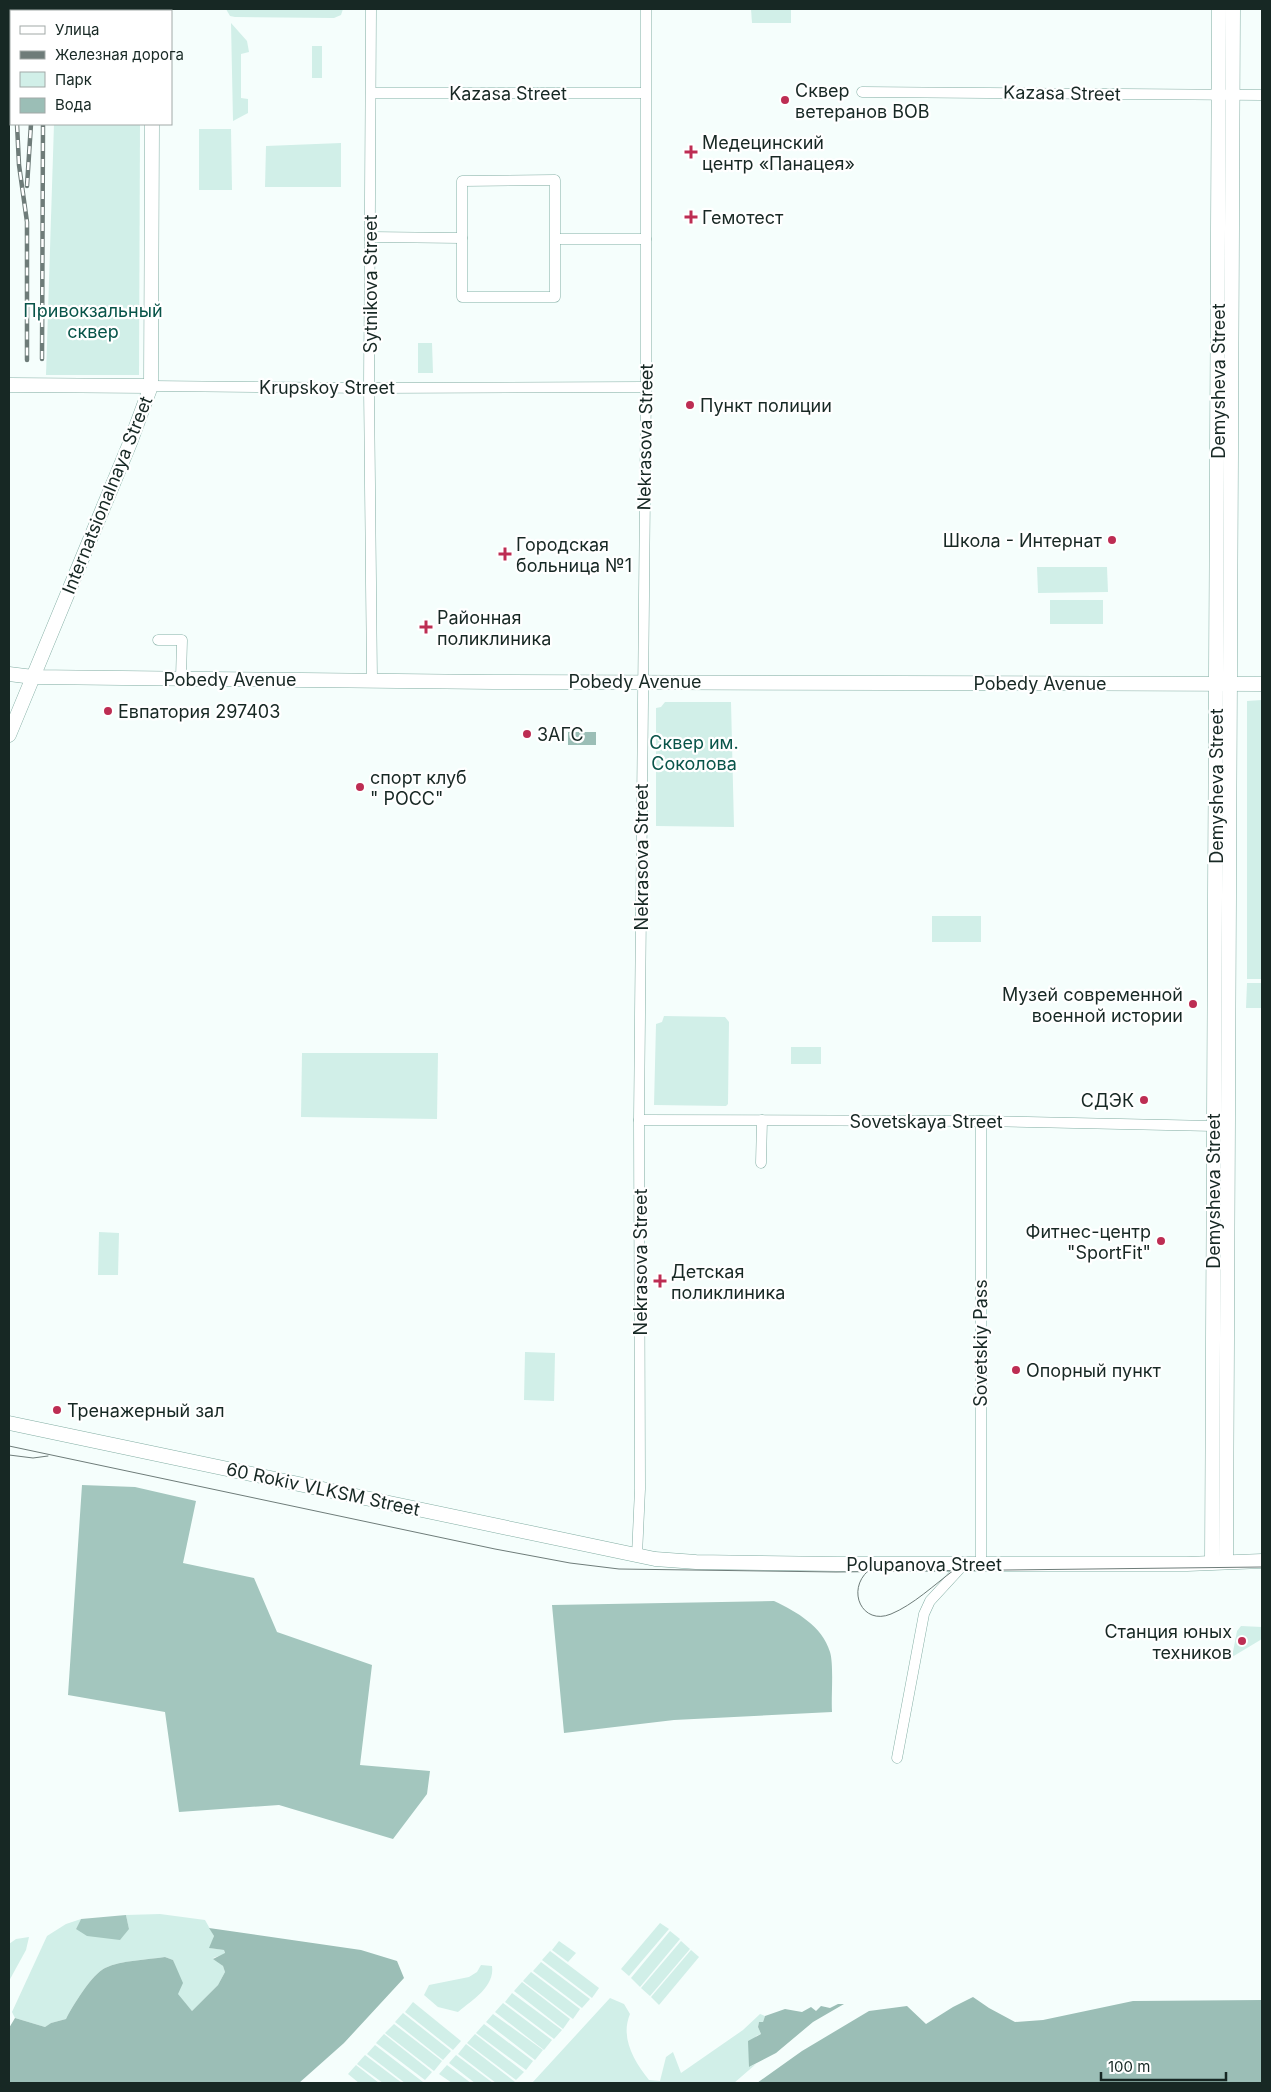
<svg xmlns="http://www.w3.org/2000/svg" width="1271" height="2092" viewBox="0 0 1271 2092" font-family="Inter,sans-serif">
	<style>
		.green { fill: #d1efe8 }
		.forest { fill: #a3c6be }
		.water { fill: #9bbeb6 }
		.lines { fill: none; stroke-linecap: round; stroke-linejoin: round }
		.street-casing { stroke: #82ada3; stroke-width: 11 }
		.secondary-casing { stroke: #82ada3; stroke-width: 15 }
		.street { stroke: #fff; stroke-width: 10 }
		.secondary { stroke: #fff; stroke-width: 14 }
		.tram { stroke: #6e7c79; stroke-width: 1 }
		.rail-casing { stroke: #6e7c79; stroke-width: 4.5 }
		.rail { stroke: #fff; stroke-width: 2.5; stroke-dasharray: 8; stroke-linecap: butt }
		.poi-dot { fill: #bd2d53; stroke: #fff; stroke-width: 2 }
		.labels { text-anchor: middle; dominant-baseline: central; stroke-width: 4.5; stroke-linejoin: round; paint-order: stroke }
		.poi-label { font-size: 18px; fill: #172824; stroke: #fff; text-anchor: start }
		.street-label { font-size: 18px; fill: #172824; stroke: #fff }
		.park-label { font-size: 18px; fill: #085449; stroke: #fff }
	</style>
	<rect width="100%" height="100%" fill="#f5fefc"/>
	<g class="green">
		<path d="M226 9H343L341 15 334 18 235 17 230 16Z"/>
		<path d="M751 9H791V23H752Z"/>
		<path d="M231 23 247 41 249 52 241 54V98L248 99V113L233 121Z"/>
		<rect x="312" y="46" width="10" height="32"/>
		<path d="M54 124H140L139 375H46Z"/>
		<path d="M199 129H231L232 190H199Z"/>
		<path d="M341 143V187H265L266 146Z"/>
		<path d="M418 343H432L433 373H418Z"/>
		<path d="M1037 567H1107L1108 592 1038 593Z"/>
		<rect x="1050" y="600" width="53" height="24"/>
		<path d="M1262 700V979H1247V701Z"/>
		<path d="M665 702H731L734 827 656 826V708L661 707Z"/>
		<rect x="932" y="916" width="49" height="26"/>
		<path d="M1247 983H1262V1008H1246Z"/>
		<path d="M664 1016 725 1017 729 1022 728 1104 726 1106 654 1105 656 1024 662 1022Z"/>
		<rect x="791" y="1047" width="30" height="17"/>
		<path d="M302 1053H438L437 1119 301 1117Z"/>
		<path d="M99 1232 119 1233 118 1275H98Z"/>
		<path d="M525 1352 555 1353 554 1401 524 1400Z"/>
		<path d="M1241 1626 1262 1627V1639L1232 1657 1237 1631Z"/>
		<path d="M160 1914 205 1920 214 1936 210 1948 224 1950 225 1954 213 1958 223 1966 225 1972 218 1985 192 2011 177 1994 179 1986 173 1960 165 1957C147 1960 122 1960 105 1968 92 1974 72 2007 66 2019L51 2023 45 2027 15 2018 12 2012 47 1936 66 1924 81 1919 76 1929H129L126 1915Z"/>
		<path d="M660 1923 669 1929 629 1976 621 1969Z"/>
		<path d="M670 1931 680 1939 640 1987 631 1978Z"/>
		<path d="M29 1937 26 1950 9 1981V1944L16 1939Z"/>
		<path d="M559 1941 576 1953 568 1962 552 1950Z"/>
		<path d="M681 1941 690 1949 650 1996 641 1988Z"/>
		<path d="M691 1950 699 1957 659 2005 651 1997Z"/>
		<path d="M550 1951 599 1988 592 1998 542 1960Z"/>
		<path d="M541 1962 590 1999 582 2008 533 1971Z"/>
		<path d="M481 1965 492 1966C495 1987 472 2000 458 2012L438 2007 424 1995 429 1985 469 1977 477 1972Z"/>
		<path d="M531 1972 580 2009 573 2019 523 1981Z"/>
		<path d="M522 1982 570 2019 563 2029 514 1991Z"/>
		<path d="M512 1993 562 2030 554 2039 505 2002Z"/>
		<path d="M610 1998 624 2004 630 2014C620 2038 634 2061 649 2080L660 2081 666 2057 673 2052 681 2073 743 2030 760 2014 765 2016 763 2022H759L758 2027 761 2034 756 2036 749 2067 756 2064 734 2083H532Z"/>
		<path d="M413 2002 461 2041 453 2050 405 2012Z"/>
		<path d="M503 2003 552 2040 544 2050 495 2012Z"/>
		<path d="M403 2013 451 2051 443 2060 395 2022Z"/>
		<path d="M493 2014 543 2050 535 2060 486 2022Z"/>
		<path d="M394 2024 442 2061 434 2071 385 2033Z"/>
		<path d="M484 2024 533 2061 526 2070 476 2033Z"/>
		<path d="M384 2034 432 2072 425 2080 376 2043Z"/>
		<path d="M475 2034 524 2072 516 2080 467 2043Z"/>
		<path d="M466 2044 515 2082 496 2083 458 2054Z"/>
		<path d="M375 2045 423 2082 422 2083H405L367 2054Z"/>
		<path d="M365 2055 402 2083H383L357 2064Z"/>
		<path d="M456 2055 493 2083H475L449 2063Z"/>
		<path d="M356 2065 379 2083H359L348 2074Z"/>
		<path d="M447 2065 471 2083H452L439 2074Z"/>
	</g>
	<g class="forest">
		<path d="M82 1485 135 1487 196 1501 183 1563 254 1578 277 1632 372 1665 360 1765 430 1771 427 1794 393 1839 279 1805 179 1812 165 1712 68 1695Z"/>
		<path d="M774 1601C797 1612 822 1626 830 1652 834 1665 831 1697 832 1712L674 1720 564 1733 552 1605Z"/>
		<path d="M126 1915 129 1929 120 1940 87 1936 76 1929 81 1919Z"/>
	</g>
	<g class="water">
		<rect x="568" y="732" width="28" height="13"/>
		<path d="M209 1928 361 1950 397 1961 404 1978 344 2043 299 2083H9V2028L15 2018 45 2027 51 2023 66 2019C72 2007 92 1974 105 1968 122 1960 147 1960 165 1957L173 1960 183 1983 178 1994 192 2011 218 1985 225 1972 223 1966 213 1959 225 1953 224 1950 209 1948 214 1936Z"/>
		<path d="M973 1997 989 2008 1015 2022 1043 2020 1133 2001 1262 2000V2083H757L802 2051 869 2011 907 2006 926 2024 953 2007Z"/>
		<path d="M838 2004H844L813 2022 776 2053 749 2067 748 2041 761 2034 758 2027 759 2022H763L765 2016 785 2009 802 2012 811 2007 816 2011 821 2006 830 2008Z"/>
	</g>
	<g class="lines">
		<defs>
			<g id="street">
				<path d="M371 9 369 388 372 680"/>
				<path d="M862 92 1262 95"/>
				<path d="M371 93H645"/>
				<path d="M555 180V297H462V181Z"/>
				<path d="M370 237 462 238"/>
				<path d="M556 239H646"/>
				<path d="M151 386 369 388 646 387"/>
				<path d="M158 640H182L181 678"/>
				<path d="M639 1120 981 1121 1213 1126"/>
				<path d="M761 1163 762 1120"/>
				<path d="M637 1555 640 1489 639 1120 646 387V9"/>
				<path d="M981 1564V1121"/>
				<path d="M897 1758 924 1614 930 1601 964 1564"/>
			</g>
			<g id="secondary">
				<path d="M153 11V9"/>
				<path d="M9 385 151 386"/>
				<path d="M9 674 33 677 493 682 1262 684"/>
				<path d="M9 735 130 443 151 386 152 124"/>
				<path d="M9 1423 655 1559 696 1562 837 1564H1187L1262 1561"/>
				<path d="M1212 1562 1219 9"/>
				<path d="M1226 1562 1233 9"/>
			</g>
		</defs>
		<use href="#street" class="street-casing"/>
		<use href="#secondary" class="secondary-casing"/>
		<use href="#street" class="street"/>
		<use href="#secondary" class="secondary"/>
		<g class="tram">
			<path d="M9 1446 495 1549 570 1563 619 1569 836 1572 1262 1567"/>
			<path d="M9 1455 33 1458 48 1456"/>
			<path d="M868 1571C846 1590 862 1626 891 1614 913 1605 934 1585 954 1570"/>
		</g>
		<defs>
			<g id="rail">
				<path d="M19 11V9"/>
				<path d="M35 11V9"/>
				<path d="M44 11V9"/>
				<path d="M17 124 19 165 27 222V360"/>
				<path d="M27 186 31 124"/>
				<path d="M42 359 43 124"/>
			</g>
		</defs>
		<use href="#rail" class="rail-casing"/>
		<use href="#rail" class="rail"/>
	</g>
	<g class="poi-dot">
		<circle cx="785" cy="100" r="5"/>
		<path d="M688.5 144.5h5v5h5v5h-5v5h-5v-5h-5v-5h5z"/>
		<path d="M688.5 209.5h5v5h5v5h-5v5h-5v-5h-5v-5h5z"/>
		<circle cx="690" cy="405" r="5"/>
		<circle cx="1112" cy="540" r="5"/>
		<path d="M502.5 546.5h5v5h5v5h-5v5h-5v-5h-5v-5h5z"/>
		<path d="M423.5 619.5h5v5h5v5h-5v5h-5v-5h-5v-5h5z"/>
		<circle cx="108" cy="711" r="5"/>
		<circle cx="527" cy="734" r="5"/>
		<circle cx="360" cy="787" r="5"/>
		<circle cx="1193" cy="1004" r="5"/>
		<circle cx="1144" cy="1100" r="5"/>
		<circle cx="1161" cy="1241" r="5"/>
		<path d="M657.5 1273.5h5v5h5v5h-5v5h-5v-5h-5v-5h5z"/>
		<circle cx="1016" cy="1370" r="5"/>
		<circle cx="57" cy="1410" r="5"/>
		<circle cx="1242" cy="1641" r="5"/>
	</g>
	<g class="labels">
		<g class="poi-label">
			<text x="795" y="90">Сквер<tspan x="795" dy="21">ветеранов ВОВ</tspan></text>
			<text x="702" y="142">Медецинский<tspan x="702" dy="21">центр «Панацея»</tspan></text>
			<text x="702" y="217">Гемотест</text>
			<text x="700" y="405">Пункт полиции</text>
			<text x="1102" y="540" text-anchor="end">Школа - Интернат</text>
			<text x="516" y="544">Городская<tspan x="516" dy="21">больница №1</tspan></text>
			<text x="437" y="617">Районная<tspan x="437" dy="21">поликлиника</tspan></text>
			<text x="118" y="711">Евпатория 297403</text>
			<text x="537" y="734">ЗАГС</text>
			<text x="370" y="777">спорт клуб<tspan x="370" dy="21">" РОСС"</tspan></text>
			<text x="1183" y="994" text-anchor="end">Музей современной<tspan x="1183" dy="21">военной истории</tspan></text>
			<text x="1134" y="1100" text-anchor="end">СДЭК</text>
			<text x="1151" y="1231" text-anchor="end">Фитнес-центр<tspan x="1151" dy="21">"SportFit"</tspan></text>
			<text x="671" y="1271">Детская<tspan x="671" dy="21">поликлиника</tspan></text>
			<text x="1026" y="1370">Опорный пункт</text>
			<text x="67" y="1410">Тренажерный зал</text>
			<text x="1232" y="1631" text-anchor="end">Станция юных<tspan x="1232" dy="21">техников</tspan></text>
		</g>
		<g class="street-label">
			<text x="508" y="93">Kazasa Street</text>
			<text transform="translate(1062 93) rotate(1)">Kazasa Street</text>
			<text transform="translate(370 284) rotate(-90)">Sytnikova Street</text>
			<text transform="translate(1218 381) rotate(-90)">Demysheva Street</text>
			<text x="327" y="387">Krupskoy Street</text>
			<text transform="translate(645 437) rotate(-89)">Nekrasova Street</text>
			<text transform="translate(107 495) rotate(-68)">Internatsionalnaya Street</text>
			<text x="230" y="679">Pobedy Avenue</text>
			<text x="635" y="681">Pobedy Avenue</text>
			<text x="1040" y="683">Pobedy Avenue</text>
			<text transform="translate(1216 786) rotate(-90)">Demysheva Street</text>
			<text transform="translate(641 857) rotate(-90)">Nekrasova Street</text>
			<text x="926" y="1121">Sovetskaya Street</text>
			<text transform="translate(1213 1191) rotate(-90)">Demysheva Street</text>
			<text transform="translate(640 1262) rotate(-90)">Nekrasova Street</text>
			<text transform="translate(980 1343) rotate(-90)">Sovetskiy Pass</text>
			<text transform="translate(323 1489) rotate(12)">60 Rokiv VLKSM Street</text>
			<text x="924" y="1564">Polupanova Street</text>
		</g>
		<g class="park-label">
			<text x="93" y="310">Привокзальный<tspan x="93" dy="21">сквер</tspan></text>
			<text x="694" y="742">Сквер им.<tspan x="694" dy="21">Соколова</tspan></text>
		</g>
	</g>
	<rect width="1271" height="2092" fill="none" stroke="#172824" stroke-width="20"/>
	<rect x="10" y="10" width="162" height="115" fill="#ffffff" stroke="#a2a9a7"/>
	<rect x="20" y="26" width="25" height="8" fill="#ffffff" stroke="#a2a9a7"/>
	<text x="55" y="35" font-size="15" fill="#172824">Улица</text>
	<rect x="20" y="51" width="25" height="8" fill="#6e7c79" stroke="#a2a9a7"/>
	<text x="55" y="60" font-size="15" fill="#172824">Железная дорога</text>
	<rect x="20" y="72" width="25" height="15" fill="#d1efe8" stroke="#a2a9a7"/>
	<text x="55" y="85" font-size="15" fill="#172824">Парк</text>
	<rect x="20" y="98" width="25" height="15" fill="#9bbeb6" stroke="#a2a9a7"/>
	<text x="55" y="110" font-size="15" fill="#172824">Вода</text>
	<path d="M1101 2072v8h125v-8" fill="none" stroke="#172824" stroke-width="2.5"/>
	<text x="1108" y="2072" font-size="15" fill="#172824" stroke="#ffffff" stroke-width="4" paint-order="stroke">100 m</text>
</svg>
